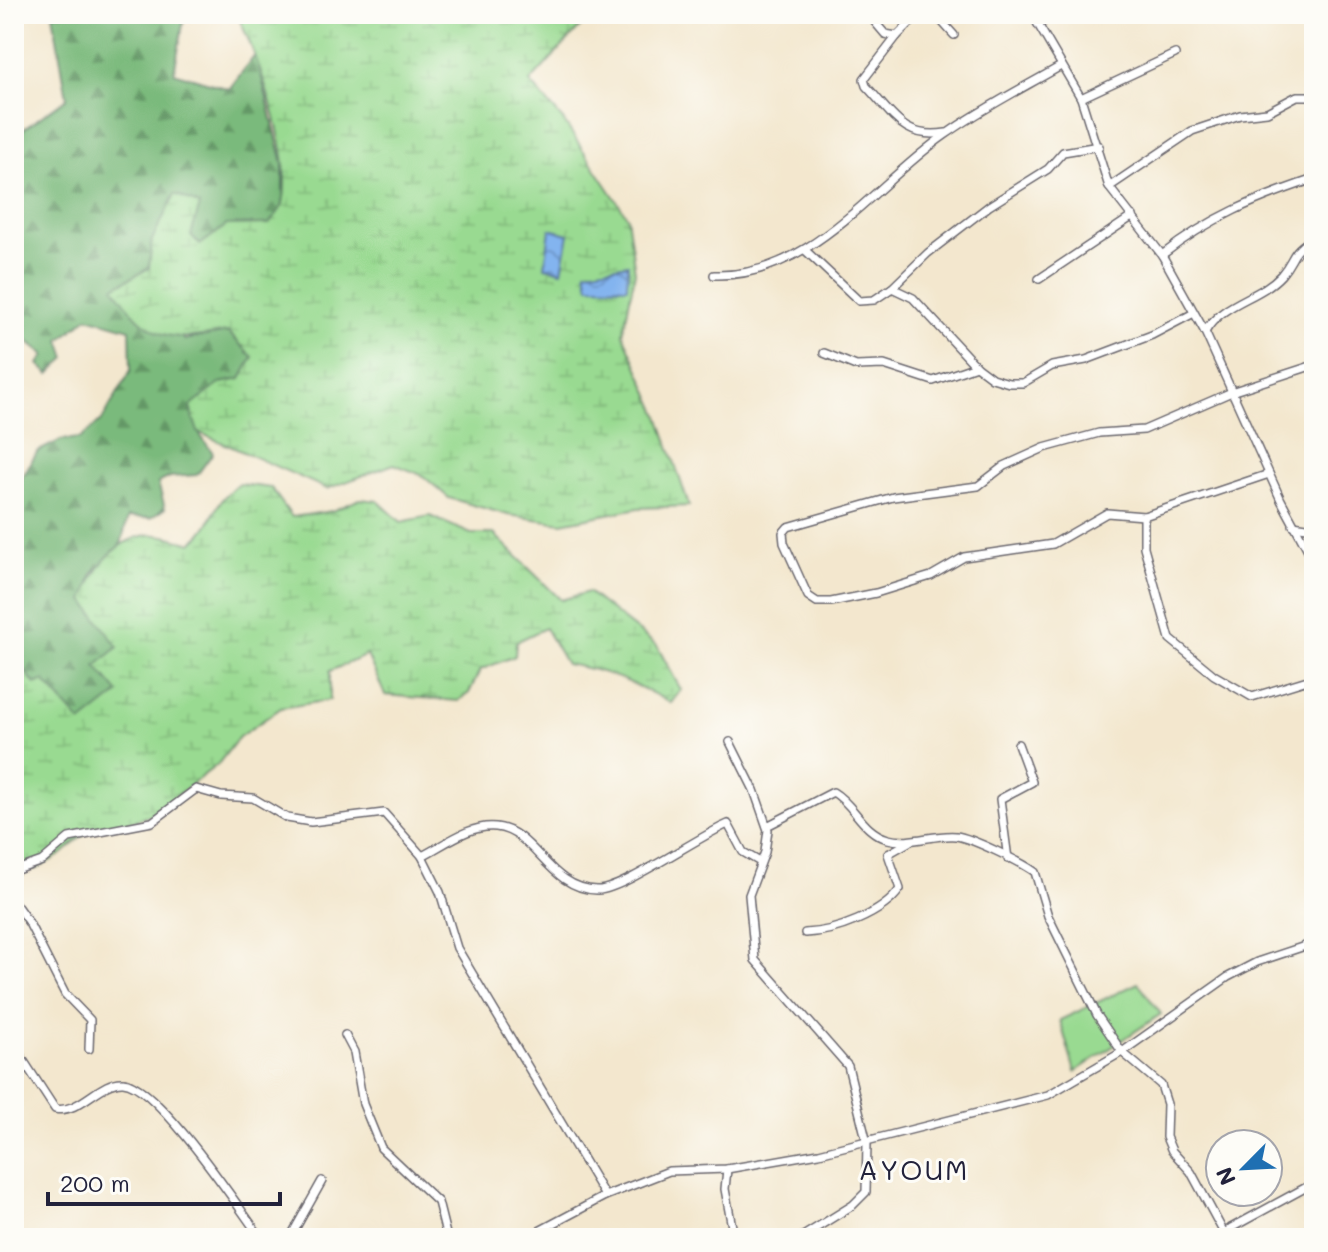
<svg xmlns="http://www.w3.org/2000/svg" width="1328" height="1252" viewBox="0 0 1328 1252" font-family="Mali,sans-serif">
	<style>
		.forest { fill: url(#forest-firs); stroke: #4e6e5b; stroke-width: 2 }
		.wetland { fill: url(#wetland-marsh); stroke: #5e7e66; stroke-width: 2 }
		.garden { fill: #99da91; stroke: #5e7e66; stroke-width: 2 }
		.water { fill: url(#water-waves); stroke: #526b95; stroke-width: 2 }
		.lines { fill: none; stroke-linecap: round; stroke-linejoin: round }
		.minor-casing { stroke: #6b676e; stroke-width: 10 }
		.minor { stroke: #fff; stroke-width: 7 }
		.labels { text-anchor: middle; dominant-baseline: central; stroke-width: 6; stroke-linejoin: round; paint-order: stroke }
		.quarter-label { font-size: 28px; letter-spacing: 2px; fill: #22223b; stroke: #fdfcf7 }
	</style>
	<defs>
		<pattern id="forest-firs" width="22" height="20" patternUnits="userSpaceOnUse" patternTransform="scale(2)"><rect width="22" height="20" fill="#7aba7b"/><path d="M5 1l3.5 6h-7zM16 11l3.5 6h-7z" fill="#649766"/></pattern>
		<pattern id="wetland-marsh" width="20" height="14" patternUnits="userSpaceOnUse" patternTransform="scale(2)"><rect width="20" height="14" fill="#99da91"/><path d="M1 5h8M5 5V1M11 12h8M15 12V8" fill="none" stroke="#84bb7e"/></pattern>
		<pattern id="water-waves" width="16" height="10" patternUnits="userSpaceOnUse" patternTransform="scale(2)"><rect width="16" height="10" fill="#83b4ef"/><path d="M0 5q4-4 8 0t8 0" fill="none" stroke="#6b92c3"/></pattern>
	</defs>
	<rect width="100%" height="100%" fill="#fdfcf7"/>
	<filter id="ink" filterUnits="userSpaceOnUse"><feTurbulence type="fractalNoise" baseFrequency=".0125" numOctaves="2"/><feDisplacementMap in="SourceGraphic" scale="16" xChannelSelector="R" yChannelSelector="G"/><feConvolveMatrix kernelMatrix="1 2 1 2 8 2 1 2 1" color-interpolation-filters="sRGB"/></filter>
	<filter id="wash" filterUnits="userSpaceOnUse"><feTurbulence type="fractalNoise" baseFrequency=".006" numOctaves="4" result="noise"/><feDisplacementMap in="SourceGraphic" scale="32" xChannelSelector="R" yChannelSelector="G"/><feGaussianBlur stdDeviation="1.8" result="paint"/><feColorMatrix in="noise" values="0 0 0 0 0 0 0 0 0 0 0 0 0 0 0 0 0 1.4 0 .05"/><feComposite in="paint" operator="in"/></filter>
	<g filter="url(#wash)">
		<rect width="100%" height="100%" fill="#f3e7ce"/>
		<path class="forest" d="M53 14H185L174 72 229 89 256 54 283 163V206L269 224 227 225 200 245 191 235 152 240 149 268 184 340 228 332 253 357 241 379 221 383 198 432 213 453 197 475 170 477 158 483 165 508 151 518 128 517 121 544 93 573 85 601 119 647V693L81 724 44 681 35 684 14 658V484H18L37 452 61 440 81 438 102 420 131 370 130 329 88 317 60 340 66 358 49 374 39 364 45 355 26 340 14 339V136L67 98Z"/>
		<g class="wetland">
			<path d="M237 14H592L530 82 563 120 627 216 635 272 623 334 658 413 689 506 638 508 562 523 508 515 449 498 422 475 394 464 327 489 198 432 190 407 221 383 241 379 253 357 228 332C167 343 150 340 114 287L149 268 152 240 175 194 200 205 191 235 200 245 227 225 269 224C273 218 281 211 283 204 294 155 258 58 237 14Z"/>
			<path d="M240 484 271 488 292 517 332 511 360 499 378 501 401 522 430 516 471 534H494L561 600 588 592 657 646 681 690 671 703C636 684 606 670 566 664L545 628 516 642 515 656 480 670 469 693 458 701 385 695 367 655 330 671V700L281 708 239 737 218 764 153 814 128 823 89 830 62 854 36 869 14 871V658L35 684 44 681 81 723 119 693 96 666 118 647 84 600C94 570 113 540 148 535 161 533 179 540 192 543 218 521 210 502 240 484Z"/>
		</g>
		<path class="garden" d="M1138 983 1161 1014 1075 1072 1060 1020Z"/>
		<g class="water">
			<path d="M550 229 569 234 562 271 545 267Z"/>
			<path d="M628 264 627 287 589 286 586 271Z"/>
		</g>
	</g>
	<g filter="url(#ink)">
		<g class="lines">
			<defs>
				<g id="minor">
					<path d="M868 14 885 34 897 36 919 14"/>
					<path d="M935 14 954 35"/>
					<path d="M1032 14 1081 98 1109 187 1162 255 1205 332 1281 500 1314 561"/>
					<path d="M1038 24 1058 14"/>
					<path d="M897 36 864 79 866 86C893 114 903 140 946 133"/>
					<path d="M1081 98 1175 54"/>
					<path d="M1109 187 1192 131 1240 115 1267 112 1297 96H1314"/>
					<path d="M805 250 859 301 874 300 892 288 913 298 976 366 992 378 1009 383H1023L1052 366 1086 360 1152 335 1192 314"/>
					<path d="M1162 255C1209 218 1257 198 1314 179"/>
					<path d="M714 275C811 278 873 185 945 135 981 109 1023 88 1061 66"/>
					<path d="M1039 279 1133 216"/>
					<path d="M892 288 928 253 989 206 1048 169 1063 152 1099 146"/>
					<path d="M1205 332C1222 302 1259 299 1281 275 1294 261 1290 253 1309 241"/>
					<path d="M824 353 856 366 884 365 933 381 976 366"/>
					<path d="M1269 474 1144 516 1107 513 1053 544 964 557 931 576 876 593 831 602H817L808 596 784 543 783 533 788 527 893 497 978 486 1004 466 1044 448 1099 433 1144 430 1234 391 1314 365"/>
					<path d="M1144 516V547L1170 639 1214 675 1252 697 1314 678"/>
					<path d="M1293 525 1314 528"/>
					<path d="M1309 551 1314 533"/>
					<path d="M730 742 754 790 768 830 765 852 749 895 755 960 848 1066 867 1143 866 1192 853 1205 800 1238"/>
					<path d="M767 826 833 792C855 805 862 832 888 839 910 845 933 834 956 836 972 838 1021 862 1035 872L1048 916 1097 1015 1122 1052 1161 1085 1167 1104 1166 1137 1172 1151 1191 1172 1224 1233"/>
					<path d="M422 856C444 845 470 824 496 827 535 831 549 889 597 890 621 891 699 836 728 824L743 852 760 862"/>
					<path d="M1008 859 1000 799 1032 782 1018 744"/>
					<path d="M14 871 42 861 69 838 152 822 196 789 221 796 253 798 287 818 311 822 384 813 422 856 440 892 457 948 605 1196"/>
					<path d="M14 902 29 923 65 994 90 1020 89 1049"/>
					<path d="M805 933C835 932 883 914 900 889L888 854 909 842"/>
					<path d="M345 1035 354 1052 363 1104 381 1148 438 1202 447 1238"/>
					<path d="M14 1046 55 1109C80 1114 99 1081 123 1082 157 1084 239 1208 261 1238"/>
					<path d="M727 1169 725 1189 734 1238"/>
					<path d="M290 1238 322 1181"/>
					<path d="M526 1238 605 1196 669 1171 727 1169 819 1153 1048 1095 1122 1052 1228 977 1257 962 1314 943"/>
					<path d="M1220 1238 1231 1228 1314 1183"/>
				</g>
			</defs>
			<use href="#minor" class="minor-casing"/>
			<use href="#minor" class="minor"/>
		</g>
	</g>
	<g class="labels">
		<g class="quarter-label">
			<text x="914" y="1169">AYOUM</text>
		</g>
	</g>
	<rect width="1328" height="1252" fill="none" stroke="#fdfcf7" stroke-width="48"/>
	<g transform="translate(1244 1168) rotate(246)"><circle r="38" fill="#fdfcf7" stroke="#a5a5ac" stroke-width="2"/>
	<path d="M0-6L14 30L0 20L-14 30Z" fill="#1f6fb2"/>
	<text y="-12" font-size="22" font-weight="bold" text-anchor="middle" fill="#22223b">N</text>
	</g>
	<path d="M48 1192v12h232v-12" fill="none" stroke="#22223b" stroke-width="4"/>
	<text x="60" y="1192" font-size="24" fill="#22223b" stroke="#fdfcf7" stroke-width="6" paint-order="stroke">200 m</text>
</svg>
